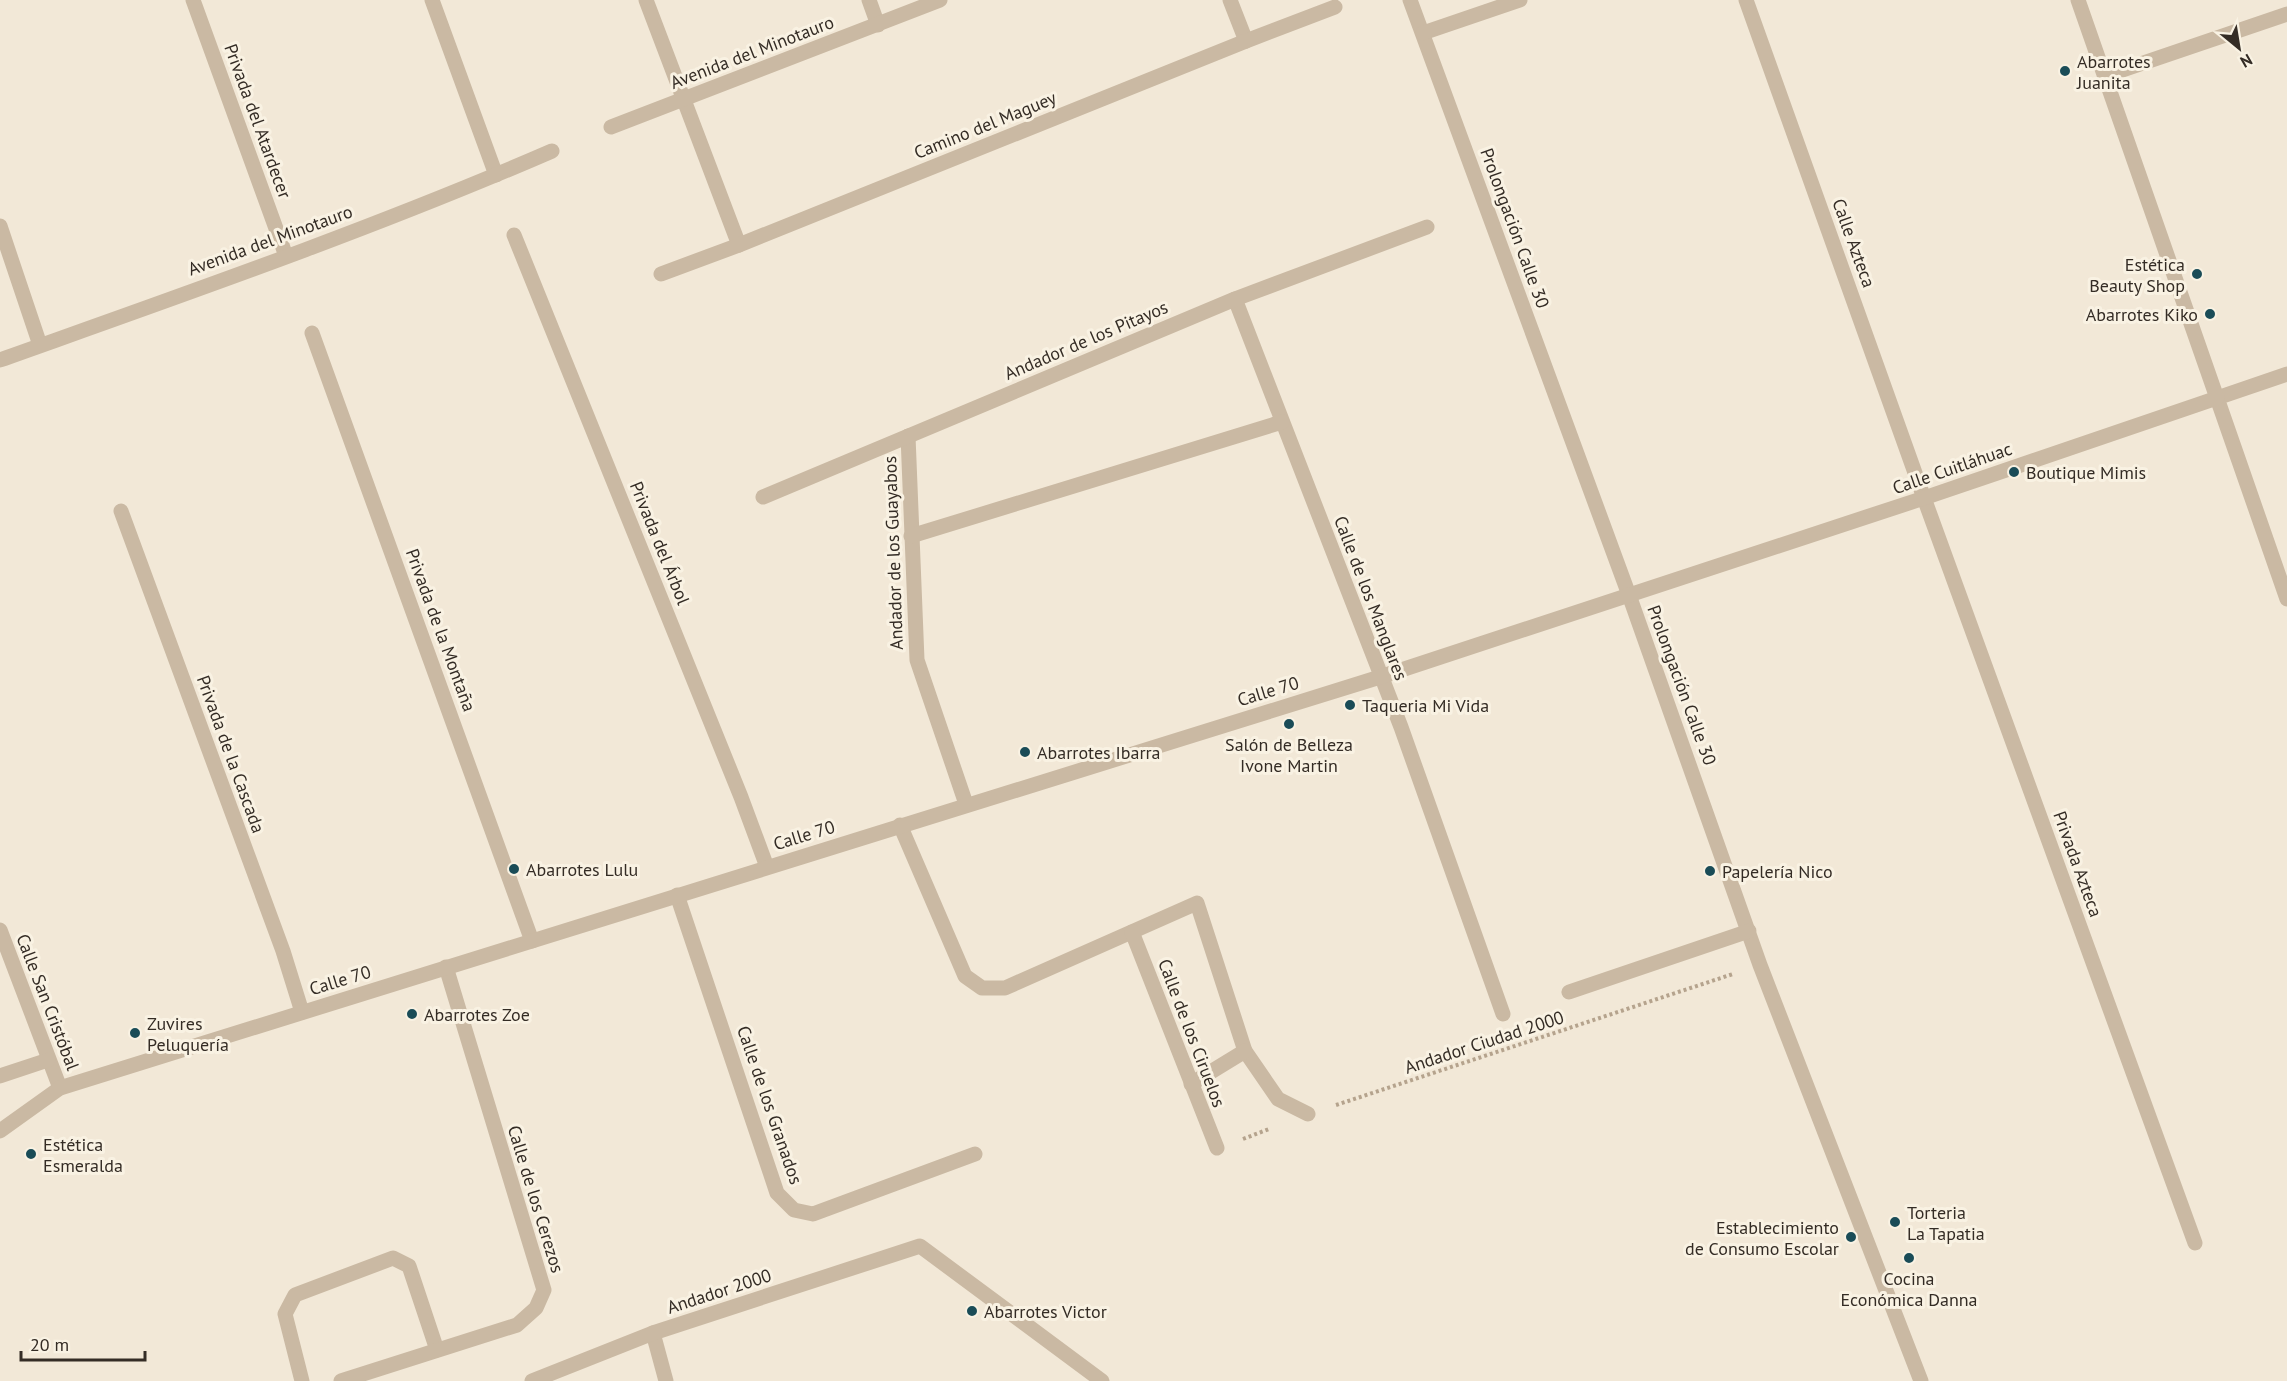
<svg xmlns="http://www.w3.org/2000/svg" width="2287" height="1381" viewBox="0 0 2287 1381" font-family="'PT Sans',sans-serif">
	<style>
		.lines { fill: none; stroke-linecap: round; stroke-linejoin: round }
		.path { stroke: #b5a38d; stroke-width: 4; stroke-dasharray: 3 3; stroke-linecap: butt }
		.minor { stroke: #cab9a3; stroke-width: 15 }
		.tertiary { stroke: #cab9a3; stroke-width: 15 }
		.poi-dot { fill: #1a4c57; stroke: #f9f2e3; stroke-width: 2 }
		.labels { text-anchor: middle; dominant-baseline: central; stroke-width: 6; stroke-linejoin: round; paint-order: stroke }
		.street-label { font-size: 18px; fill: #342c25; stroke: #f9f2e3 }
		.poi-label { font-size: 18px; fill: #342c25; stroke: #f9f2e3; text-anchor: start }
	</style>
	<rect width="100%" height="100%" fill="#f2e8d7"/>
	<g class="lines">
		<g class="path">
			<path d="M1336 1105 1733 974"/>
			<path d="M1243 1139 1269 1129"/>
		</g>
		<g class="minor">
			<path d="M193 0 286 256"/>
			<path d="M432 0 496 175"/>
			<path d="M646 0 739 245"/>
			<path d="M869 0 878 25"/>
			<path d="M1230 0 1246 41"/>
			<path d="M1410 0 1629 595 1760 965 1921 1381"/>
			<path d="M1746 0 1924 498 2195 1243"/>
			<path d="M1423 33 1520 0"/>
			<path d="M2105 76 2287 14"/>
			<path d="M611 127 940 0"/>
			<path d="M0 226 40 345"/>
			<path d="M514 235 741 797 767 867"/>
			<path d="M661 274 739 245 1246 41 1335 7"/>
			<path d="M1235 299 1401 727 1503 1014"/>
			<path d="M312 333 532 941"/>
			<path d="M0 360C185 294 372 229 552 151"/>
			<path d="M2287 374 2217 398 2287 599"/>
			<path d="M908 436 917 660 966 804"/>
			<path d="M763 497 1235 299 1427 227"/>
			<path d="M121 511 283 951 302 1012"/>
			<path d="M911 536 1282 422"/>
			<path d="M900 825 965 976 982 988H1005L1197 903 1245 1051 1278 1099 1308 1114"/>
			<path d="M677 895 777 1193 794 1210 813 1214 975 1154"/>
			<path d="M0 930 60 1088"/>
			<path d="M1132 932 1217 1148"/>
			<path d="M1569 992 1749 931"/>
			<path d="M0 1076 48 1060"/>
			<path d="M1191 1084 1245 1051"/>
			<path d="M653 1333 666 1381"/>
			<path d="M302 1381 285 1314 295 1295 393 1258 409 1266 437 1350"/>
			<path d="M341 1381 517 1325 536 1308 544 1290 446 967"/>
			<path d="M532 1381 653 1333 920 1246 1102 1381"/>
		</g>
		<path class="tertiary" d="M0 1131 60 1088 1380 677 1924 498 2217 398 2078 0"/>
	</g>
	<g class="poi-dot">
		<circle cx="2065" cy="71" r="6"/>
		<circle cx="2197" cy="274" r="6"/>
		<circle cx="2210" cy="314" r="6"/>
		<circle cx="2014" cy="472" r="6"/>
		<circle cx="1350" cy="705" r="6"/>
		<circle cx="1289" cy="724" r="6"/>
		<circle cx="1025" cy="752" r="6"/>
		<circle cx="514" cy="869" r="6"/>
		<circle cx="1710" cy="871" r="6"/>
		<circle cx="412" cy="1014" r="6"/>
		<circle cx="135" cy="1033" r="6"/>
		<circle cx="31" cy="1154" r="6"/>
		<circle cx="1895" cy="1222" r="6"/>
		<circle cx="1851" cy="1237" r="6"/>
		<circle cx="1909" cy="1258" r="6"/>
		<circle cx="972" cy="1311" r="6"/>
	</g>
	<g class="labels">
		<g class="street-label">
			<text transform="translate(752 52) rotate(-21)">Avenida del Minotauro</text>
			<text transform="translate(258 121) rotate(70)">Privada del Atardecer</text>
			<text transform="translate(985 125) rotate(-22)">Camino del Maguey</text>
			<text transform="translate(1515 228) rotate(70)">Prolongación Calle 30</text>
			<text transform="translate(270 240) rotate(-20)">Avenida del Minotauro</text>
			<text transform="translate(1854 243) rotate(70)">Calle Azteca</text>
			<text transform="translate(1086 340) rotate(-23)">Andador de los Pitayos</text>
			<text transform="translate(1952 468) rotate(-19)">Calle Cuitláhuac</text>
			<text transform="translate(660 543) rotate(68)">Privada del Árbol</text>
			<text transform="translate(893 553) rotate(-92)">Andador de los Guayabos</text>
			<text transform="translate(1371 598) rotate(69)">Calle de los Manglares</text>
			<text transform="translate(441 630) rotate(70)">Privada de la Montaña</text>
			<text transform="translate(1682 685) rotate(70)">Prolongación Calle 30</text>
			<text transform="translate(1268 691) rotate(-17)">Calle 70</text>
			<text transform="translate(231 754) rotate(70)">Privada de la Cascada</text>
			<text transform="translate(804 835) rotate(-17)">Calle 70</text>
			<text transform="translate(2078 864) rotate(70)">Privada Azteca</text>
			<text transform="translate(340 980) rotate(-17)">Calle 70</text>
			<text transform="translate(48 1002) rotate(69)">Calle San Cristóbal</text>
			<text transform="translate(1192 1033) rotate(69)">Calle de los Ciruelos</text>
			<text transform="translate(1484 1042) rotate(-18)">Andador Ciudad 2000</text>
			<text transform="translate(770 1105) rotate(71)">Calle de los Granados</text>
			<text transform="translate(536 1199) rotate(73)">Calle de los Cerezos</text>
			<text transform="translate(719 1291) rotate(-18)">Andador 2000</text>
		</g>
		<g class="poi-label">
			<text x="2077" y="61">Abarrotes<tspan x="2077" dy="21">Juanita</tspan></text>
			<text x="2185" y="264" text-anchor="end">Estética<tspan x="2185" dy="21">Beauty Shop</tspan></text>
			<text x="2198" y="314" text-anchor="end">Abarrotes Kiko</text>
			<text x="2026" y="472">Boutique Mimis</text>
			<text x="1362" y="705">Taqueria Mi Vida</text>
			<text x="1289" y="744" text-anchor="middle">Salón de Belleza<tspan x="1289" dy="21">Ivone Martin</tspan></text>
			<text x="1037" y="752">Abarrotes Ibarra</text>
			<text x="526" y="869">Abarrotes Lulu</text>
			<text x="1722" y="871">Papelería Nico</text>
			<text x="424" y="1014">Abarrotes Zoe</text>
			<text x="147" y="1023">Zuvires<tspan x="147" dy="21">Peluquería</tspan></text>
			<text x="43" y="1144">Estética<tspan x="43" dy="21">Esmeralda</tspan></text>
			<text x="1907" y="1212">Torteria<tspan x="1907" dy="21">La Tapatia</tspan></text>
			<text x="1839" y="1227" text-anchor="end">Establecimiento<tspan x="1839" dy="21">de Consumo Escolar</tspan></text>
			<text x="1909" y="1278" text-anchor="middle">Cocina<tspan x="1909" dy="21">Económica Danna</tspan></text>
			<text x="984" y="1311">Abarrotes Victor</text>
		</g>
	</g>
	<g transform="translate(2239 48) rotate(150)" stroke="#f9f2e3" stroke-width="4.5" paint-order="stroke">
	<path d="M0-4.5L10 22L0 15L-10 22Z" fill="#342c25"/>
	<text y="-9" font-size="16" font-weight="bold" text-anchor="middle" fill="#342c25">N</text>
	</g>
	<path d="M21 1351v9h124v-9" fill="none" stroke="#342c25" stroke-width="3"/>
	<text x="30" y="1351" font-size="18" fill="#342c25" stroke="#f9f2e3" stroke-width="4.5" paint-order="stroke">20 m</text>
</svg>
